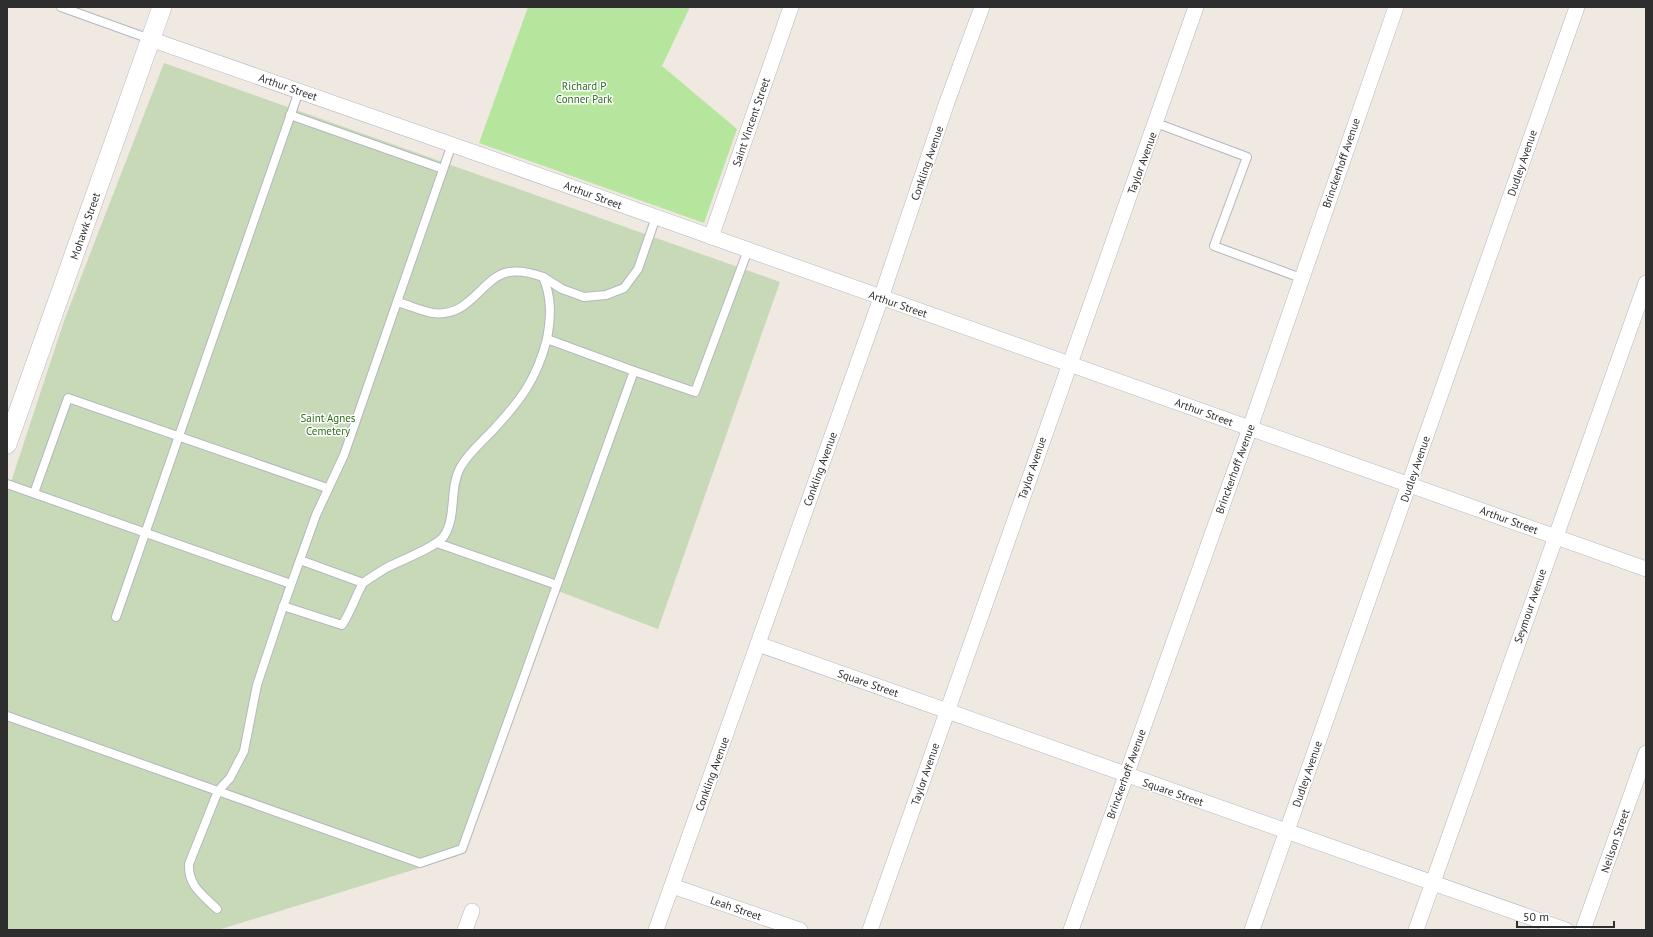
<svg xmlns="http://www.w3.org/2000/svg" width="1653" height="937" viewBox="0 0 1653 937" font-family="'PT Sans',sans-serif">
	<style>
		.green { fill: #b6e59e }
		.cemetery { fill: #c8d9b8 }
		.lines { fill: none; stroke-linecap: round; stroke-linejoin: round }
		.service-casing { stroke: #b4b7c1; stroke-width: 10 }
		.minor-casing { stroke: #b4b7c1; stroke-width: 16 }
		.tertiary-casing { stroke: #b4b7c1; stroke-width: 20 }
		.service { stroke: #fff; stroke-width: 8 }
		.minor { stroke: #fff; stroke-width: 15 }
		.tertiary { stroke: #fff; stroke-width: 19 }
		.labels { text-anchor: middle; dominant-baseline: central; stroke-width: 3; stroke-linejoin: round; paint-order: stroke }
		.park-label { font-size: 11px; fill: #2c6e1b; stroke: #fff }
		.street-label { font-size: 11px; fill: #2e2e2e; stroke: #fff }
	</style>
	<rect width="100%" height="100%" fill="#efe9e1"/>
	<path class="green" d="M528 7H690L662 66 737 129 704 223 479 143Z"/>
	<path class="cemetery" d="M164 63 780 282 658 629 558 591 458 856 218 930H7V494L64 321Z"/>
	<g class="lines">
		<defs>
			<g id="service">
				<path d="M61 7 150 39"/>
				<path d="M290 115 443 169"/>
				<path d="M1156 123 1247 157 1214 246 1301 278"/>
				<path d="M543 277 562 289 584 297 606 295 624 288 638 269 656 217"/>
				<path d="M634 371 695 392 748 250"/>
				<path d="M7 484 291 584"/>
				<path d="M34 493 68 398 327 488"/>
				<path d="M437 543 557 585"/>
				<path d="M300 560 363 583C370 578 378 573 386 568 399 561 437 547 444 536 457 516 449 489 460 468 468 453 482 442 494 429 521 400 537 378 547 339"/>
				<path d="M283 606 342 625C351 612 355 597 363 583"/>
				<path d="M116 617 299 91"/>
				<path d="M7 716 420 863 462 849 634 371 547 339C551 317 552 298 543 277 532 273 521 270 509 272 481 277 471 318 433 313 421 311 409 305 397 302L452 144"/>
				<path d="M217 909C203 895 188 886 189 864L218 791 230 778 244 751 257 685 281 613 316 515 344 455 397 302"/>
			</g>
			<g id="minor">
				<path d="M150 39 490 158 1646 569"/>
				<path d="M711 237 791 7"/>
				<path d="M758 644 1566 930"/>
				<path d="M672 886 800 930"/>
				<path d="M465 930 472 911"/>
				<path d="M656 930 881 298 947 102 982 7"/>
				<path d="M870 930 1196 7"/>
				<path d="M1071 930 1250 428 1396 7"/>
				<path d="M1252 930 1577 7"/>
				<path d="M1416 930 1646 283"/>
				<path d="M1583 930 1646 753"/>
			</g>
			<path id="tertiary" d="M7 444 162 7"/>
		</defs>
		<use href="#service" class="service-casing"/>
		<use href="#minor" class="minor-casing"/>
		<use href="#tertiary" class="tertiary-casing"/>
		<use href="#service" class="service"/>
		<use href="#minor" class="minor"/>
		<use href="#tertiary" class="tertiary"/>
	</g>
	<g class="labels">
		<g class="park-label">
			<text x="584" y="86">Richard P<tspan x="584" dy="13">Conner Park</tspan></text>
			<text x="328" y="418">Saint Agnes<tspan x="328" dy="13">Cemetery</tspan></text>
		</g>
		<g class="street-label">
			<text transform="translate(288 87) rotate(19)">Arthur Street</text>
			<text transform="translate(751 122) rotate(-71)">Saint Vincent Street</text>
			<text transform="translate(927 163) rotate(-71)">Conkling Avenue</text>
			<text transform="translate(1142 163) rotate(-70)">Taylor Avenue</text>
			<text transform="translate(1341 163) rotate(-71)">Brinckerhoff Avenue</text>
			<text transform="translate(1522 163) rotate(-71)">Dudley Avenue</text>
			<text transform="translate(593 195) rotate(20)">Arthur Street</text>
			<text transform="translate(85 226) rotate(-71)">Mohawk Street</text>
			<text transform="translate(898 304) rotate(19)">Arthur Street</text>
			<text transform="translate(1204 412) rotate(20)">Arthur Street</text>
			<text transform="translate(1032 468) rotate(-71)">Taylor Avenue</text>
			<text transform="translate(820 469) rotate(-70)">Conkling Avenue</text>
			<text transform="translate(1235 469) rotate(-70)">Brinckerhoff Avenue</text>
			<text transform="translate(1415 469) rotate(-71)">Dudley Avenue</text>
			<text transform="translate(1509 520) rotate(20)">Arthur Street</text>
			<text transform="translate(1530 606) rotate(-71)">Seymour Avenue</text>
			<text transform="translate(868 683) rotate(19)">Square Street</text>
			<text transform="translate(712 774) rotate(-70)">Conkling Avenue</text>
			<text transform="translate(925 774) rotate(-71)">Taylor Avenue</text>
			<text transform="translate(1126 774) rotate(-70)">Brinckerhoff Avenue</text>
			<text transform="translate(1307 774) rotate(-71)">Dudley Avenue</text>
			<text transform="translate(1173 792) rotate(19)">Square Street</text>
			<text transform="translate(1615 841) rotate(-71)">Neilson Street</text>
			<text transform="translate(736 908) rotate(19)">Leah Street</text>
		</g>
	</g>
	<rect width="1653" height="937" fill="none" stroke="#2e2e2e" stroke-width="16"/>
	<path d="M1517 921v6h97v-6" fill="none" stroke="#2e2e2e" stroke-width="2"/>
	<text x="1523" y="921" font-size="12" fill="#2e2e2e" stroke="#ffffff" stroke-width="3" paint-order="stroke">50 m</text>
</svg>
